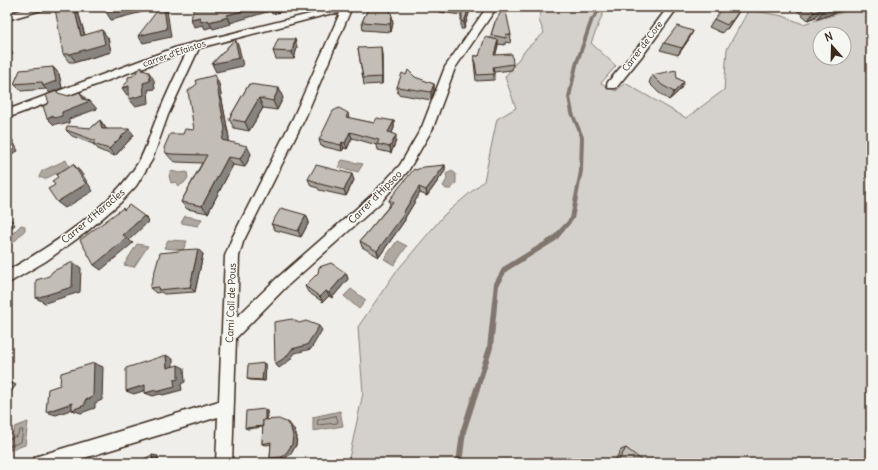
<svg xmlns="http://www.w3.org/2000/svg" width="878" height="470" viewBox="0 0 878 470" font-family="Delius,sans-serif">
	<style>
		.green { fill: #d4d1cc; stroke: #887e75; fill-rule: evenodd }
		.water { fill: #afa8a1; stroke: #81766d }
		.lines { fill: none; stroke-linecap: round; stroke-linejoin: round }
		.shore { stroke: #695c52; stroke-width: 1 }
		.stream { fill: #81766d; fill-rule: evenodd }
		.minor-casing { stroke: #3b2a1e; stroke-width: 3 }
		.minor { fill: #f6f6f2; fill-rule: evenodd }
		.wall { fill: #a7a39d; stroke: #3b2a1e }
		.shaded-wall { fill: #888480; stroke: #3b2a1e }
		.building { fill: #c2bdb7; stroke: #3b2a1e }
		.labels { text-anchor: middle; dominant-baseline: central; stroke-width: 3; stroke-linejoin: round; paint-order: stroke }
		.far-street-label { font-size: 9px; fill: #3b2a1e; stroke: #f6f6f2 }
		.street-label { font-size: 10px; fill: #3b2a1e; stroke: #f6f6f2 }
	</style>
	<rect width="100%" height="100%" fill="#efeeea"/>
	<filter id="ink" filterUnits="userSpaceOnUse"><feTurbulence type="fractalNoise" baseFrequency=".025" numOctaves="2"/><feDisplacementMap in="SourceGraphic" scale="8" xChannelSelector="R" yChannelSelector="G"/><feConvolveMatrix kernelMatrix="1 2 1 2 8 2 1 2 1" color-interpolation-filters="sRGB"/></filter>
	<g filter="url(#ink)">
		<path class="green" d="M542 7H608L604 11 591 43 616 66 601 83 616 91 625 83 686 118 724 90 727 49 747 13 744 9 783 16 803 24 854 9 852 7H867L871 9V463H348L363 393 358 327 395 273 444 215 484 181 497 119 516 108 505 77 527 48 544 33 539 20ZM820 34H844V58H820Z"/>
		<g class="water">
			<path d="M66 160 69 167 45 179 39 177 42 171Z"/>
			<path d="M342 160 363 164 358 172 338 167Z"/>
			<path d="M171 171 180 173 187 172 188 178 184 183 179 186 176 182 171 183 169 176Z"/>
			<path d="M452 171 456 174V183L451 189H446L443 186 447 179 446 174Z"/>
			<path d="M185 216 202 219 198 226 181 223Z"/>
			<path d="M21 225 25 226V230L15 241 7 244V239Z"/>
			<path d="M168 240 187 241 183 250 164 248Z"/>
			<path d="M397 241 407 246 394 265 384 259Z"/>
			<path d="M137 244 148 246 134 267 124 265Z"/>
			<path d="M351 289 366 300 359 309 344 296Z"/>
			<path d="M340 411 343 426 313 431V417Z"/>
			<path d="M28 422 25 445 7 451V437L14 432 15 427Z"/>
		</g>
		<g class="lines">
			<g class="shore">
				<path d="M336 416 338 421 337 423 317 425 318 420Z"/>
				<path d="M7 440 17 436 20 430H23L21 442 7 447"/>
			</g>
			<path class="stream" d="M601 7H605L594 19 578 65 571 97 574 113 584 137 583 171 574 219 556 241 507 271 499 285 493 348 466 432 462 463H456L460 432 487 348 494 283 503 267 552 237 570 218 579 171 580 137 570 113 567 97 574 65 590 19Z"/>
			<defs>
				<g id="minor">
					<path d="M31 7H47L45 9 7 20V14Z"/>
					<path d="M338 7H352L305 118 243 242 239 256 237 317 276 279 372 195 400 165 422 127 445 67 487 7H497L455 68 433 128 408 171 380 203 286 287 236 338 232 463H216L218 417 68 463H33L35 457 41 455 219 401 225 256 232 238 293 118 340 13 329 14 199 48 168 115 152 160 136 186 121 202 85 233 46 261 7 284V271C53 245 110 208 138 163 147 148 151 130 158 115 167 93 177 72 187 51L7 118V110L177 47Z"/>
					<path d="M668 7H678L646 51 616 88H608L607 85 608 82 638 47Z"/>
				</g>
			</defs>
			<use href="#minor" class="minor-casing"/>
			<use href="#minor" class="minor"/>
		</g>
		<g class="wall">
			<path d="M74 7 79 15 85 35 108 38 111 52 76 62H69L63 54Z"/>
			<path d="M369 7H398L390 9 393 23 391 32 363 30 362 22Z"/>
			<path d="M439 7H471L464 29H461V15L439 12Z"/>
			<path d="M795 7H851L850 8 817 19 815 17 808 20 794 8Z"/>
			<path d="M741 8 727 29H725L722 33 709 27 714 19Z"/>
			<path d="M495 22 511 35 510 43 505 42V45L498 44 495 55 513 64 512 70 494 72V80L476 81 474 62V56H479L490 38 491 35Z"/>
			<path d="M693 31 689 39 678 55 660 50 664 43Z"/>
			<path d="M297 47 294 59H276L273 51Z"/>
			<path d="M358 48 382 54V84L364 85Z"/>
			<path d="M53 67 59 74 62 88 50 93 46 89 21 91 14 84Z"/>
			<path d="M406 75 434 84V91L431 100 398 94 397 87Z"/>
			<path d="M652 75 677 78 684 82 680 90 669 100 658 92 649 83Z"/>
			<path d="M219 84 229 138 228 142 251 154 245 167 233 165 208 213 187 209 181 202 202 163 177 162 173 161 166 153 183 134 194 130Z"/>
			<path d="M249 84 283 98 277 110 263 108 249 131 234 128 229 119Z"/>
			<path d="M348 113 349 118 374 123 394 121V128L392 133 396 141 391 153 378 150 377 145 352 138 347 149 344 148 342 151 321 146 319 140Z"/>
			<path d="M100 120 105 127 106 129 134 135 115 156 99 150 93 144 72 136 66 130 91 128Z"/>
			<path d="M445 165V171L427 196 420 193 405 218V220L379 257 362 247 360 241 390 205 389 200 416 170Z"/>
			<path d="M308 179 354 180 346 196 319 190 318 188 311 186Z"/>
			<path d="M306 215 309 222 301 237 275 230 271 224Z"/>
			<path d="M203 254 195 292 164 294 161 292 156 293 150 288Z"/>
			<path d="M346 273 348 279 332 298 329 296 323 302 308 292 305 286Z"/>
			<path d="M266 365 265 381 250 380 247 379Z"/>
			<path d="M267 411V420L286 422 290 424 294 430 297 437 296 445 291 454 285 458 274 459 270 458 271 444 267 445 262 444 263 427 248 429 245 428Z"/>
			<path d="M626 448 642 463H613L621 450Z"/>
		</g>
		<g class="shaded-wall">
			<path d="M74 7 79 15 87 44 81 36Z"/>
			<path d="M126 7H162L111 20 106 12Z"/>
			<path d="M164 7H166L167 10 171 37 143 43 138 36Z"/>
			<path d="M258 7H269L270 11 230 23 227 15Z"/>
			<path d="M269 7H288L289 10 272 14Z"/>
			<path d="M388 7H398L388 9Z"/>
			<path d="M469 7H471L464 29V22Z"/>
			<path d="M507 7H524L523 8 506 11Z"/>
			<path d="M835 7H851L850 8 817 19 823 11Z"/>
			<path d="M741 8 736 16 727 29 732 21Z"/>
			<path d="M821 10 815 17 808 20 814 12Z"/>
			<path d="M392 16 393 23 391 32 390 24Z"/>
			<path d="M200 17 208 20 212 27 205 29 203 25 194 27 191 19Z"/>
			<path d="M228 17 231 24 213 29 209 22Z"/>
			<path d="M102 30 108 38 111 52 76 62 70 54Z"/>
			<path d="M693 31 689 39 678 55 682 48Z"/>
			<path d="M235 39 239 47 243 66 216 72 212 64Z"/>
			<path d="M295 39 297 47 294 59 292 52Z"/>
			<path d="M498 40V46L494 61V55Z"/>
			<path d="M7 47 13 54 7 55Z"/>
			<path d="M381 47 382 54V84V77Z"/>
			<path d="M53 67 59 74 62 88 50 93 43 86Z"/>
			<path d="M149 72 154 80 155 89 148 90 149 103 135 106 129 99 143 83Z"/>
			<path d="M215 75 219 84 229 138 227 148 222 140Z"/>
			<path d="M684 82 680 90 669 100 674 92Z"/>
			<path d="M434 84V91L431 100V92Z"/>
			<path d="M129 86 134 94 127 95 122 88Z"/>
			<path d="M279 88 283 98 277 110 273 101Z"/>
			<path d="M80 92 86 99 87 102 90 101 97 109 69 119V123L61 125 59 123 54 125 47 118 62 112 83 99Z"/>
			<path d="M259 98 263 108 249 131 245 122Z"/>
			<path d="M100 120 105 127 108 135 102 129Z"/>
			<path d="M394 121V128L389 139 388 132Z"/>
			<path d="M129 129 134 135 115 156 109 149Z"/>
			<path d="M350 132 352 138 347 149 345 143Z"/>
			<path d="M7 134 12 139 18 151 7 156Z"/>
			<path d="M396 135V141L391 153 390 147Z"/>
			<path d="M342 142 344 148 342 151 341 145Z"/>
			<path d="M247 146 251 154 245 167 240 159Z"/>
			<path d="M228 157 233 165 208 213 202 206Z"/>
			<path d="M73 164 80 171 93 191 65 208 57 202Z"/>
			<path d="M445 165V171L427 196 426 190Z"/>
			<path d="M352 174 354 180 346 196 344 190Z"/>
			<path d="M419 187 420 193 405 218V220L379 257 377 251 403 213Z"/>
			<path d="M7 214 15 225 7 231Z"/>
			<path d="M306 215 309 222 301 237 298 231Z"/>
			<path d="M144 216 149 221 129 240 133 243 101 270 94 265 123 235Z"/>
			<path d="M198 249 203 254 195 292 190 287Z"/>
			<path d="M73 262 81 268 80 292 45 303 36 298Z"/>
			<path d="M346 273 348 279 332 298 329 293Z"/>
			<path d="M326 291 329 296 323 302 320 297Z"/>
			<path d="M319 326 322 330 311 349 295 353 290 360 279 368 275 364 292 349Z"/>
			<path d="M166 355 173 359V372L167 368Z"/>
			<path d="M94 363 103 367 102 400 95 403V408L81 413 72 410 85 400Z"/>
			<path d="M264 363 266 365 265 381 262 380Z"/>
			<path d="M178 365 184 368 185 382 181 384 182 390 163 395 160 394 153 396 145 393 174 380Z"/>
			<path d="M7 372 9 373 7 376Z"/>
			<path d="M7 380 16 385 8 396 7 395Z"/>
			<path d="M145 385 152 388 134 394 126 391Z"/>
			<path d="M72 403 82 406 56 415 46 412Z"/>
			<path d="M265 409 267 411V427L265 425Z"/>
			<path d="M286 422 290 424 294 430 297 437 296 445 291 454 285 458 281 457Z"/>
			<path d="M152 455 158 456 159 463H153Z"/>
		</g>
		<g class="building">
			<path d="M74 7 81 36 102 30 105 44 70 54H63L55 8Z"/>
			<path d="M104 7H126L106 12Z"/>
			<path d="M160 7H164L167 29 138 36Z"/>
			<path d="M194 7H258L227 15 228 17 209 22 208 20 201 22 200 17 191 19Z"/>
			<path d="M369 7H389L392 16 390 24 362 22Z"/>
			<path d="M454 7H469L464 22H462V8Z"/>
			<path d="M504 7H505L511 35 506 34V38L491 35 495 22Z"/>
			<path d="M724 7H740L741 8 732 21H730L727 25 714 19Z"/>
			<path d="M808 7H835L823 11 821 10 814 12Z"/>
			<path d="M677 26 693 31 682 48 664 43Z"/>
			<path d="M485 37 498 40 494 55 512 54 513 64 493 67 494 74 477 75 474 56H479Z"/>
			<path d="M235 39 239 58 212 64Z"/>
			<path d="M278 39H295L292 52 273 51Z"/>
			<path d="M381 47 382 77 363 78 358 48Z"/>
			<path d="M142 66V70L149 72 150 81 143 83 144 95 129 99V86L122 88 128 81V77L133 76Z"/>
			<path d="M53 67 56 81 43 86 42 82 14 84 20 70Z"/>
			<path d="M408 70 415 77 434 84 431 92 397 87 402 73 406 75Z"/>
			<path d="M676 70 677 78 684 82 674 92 662 85 652 75Z"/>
			<path d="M215 75 225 129 222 140 247 146 240 159 228 157 202 206 181 202 207 155 171 154 166 153 164 148 170 134H183L185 129 194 130 188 91 197 84 196 80Z"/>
			<path d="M249 84 279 88 273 101 259 98 245 122 229 119Z"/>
			<path d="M57 91 58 93 69 96 80 92 83 99 90 101 62 112V116L54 118 53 115 47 118 43 106 49 103 46 95Z"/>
			<path d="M339 108 348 113 346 117 374 123 377 118 394 121 388 132 396 135 390 147 377 144 379 140 350 132 345 143 342 142 341 145 319 140 333 111Z"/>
			<path d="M100 120 102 129H129L109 149 93 144 96 141 66 130 67 126 91 128Z"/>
			<path d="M7 138 10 144 7 145Z"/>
			<path d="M73 164 86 184 57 202 48 189 55 185 52 181 58 177 56 175Z"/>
			<path d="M316 165 352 174 344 190 316 183 317 182 308 179Z"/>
			<path d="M445 165 426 190 419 187 403 213 404 214 377 251 360 241 393 202 389 200 414 169 416 170 423 167Z"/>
			<path d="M129 205 144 216 123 235 127 238 94 265 80 240 123 208 124 210Z"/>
			<path d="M281 208 306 215 298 231 271 224Z"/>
			<path d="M198 249 190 287 158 290 159 287 150 288 160 253 179 251 180 250Z"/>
			<path d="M73 262 72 287 36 298V280L49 276 53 271Z"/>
			<path d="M331 263 346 273 329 293 326 291 320 297 305 286 318 273 319 267Z"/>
			<path d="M292 319 299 323 306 321 319 326 307 345 292 349 286 357 275 364 274 322Z"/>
			<path d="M166 355 167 368 178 365V379L174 380 175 387 156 392V390L145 393V385L126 391V368Z"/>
			<path d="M94 363 93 397 85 400V405L72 410V403L46 412 48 389 60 385 61 373Z"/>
			<path d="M264 363 262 380 247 379 248 365Z"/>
			<path d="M265 409V420H263V426L245 428 246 411Z"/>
			<path d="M279 419 286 422 291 428 293 436 292 444 287 452 281 457 270 458 271 442 262 444 263 420Z"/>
			<path d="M626 448 643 461 642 463H617Z"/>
			<path d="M152 455 153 463H136Z"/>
		</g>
	</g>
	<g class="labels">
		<g class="far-street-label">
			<text transform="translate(642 46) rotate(-53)">Carrer de Core</text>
			<text transform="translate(174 53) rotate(-19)">carrer d'Efaistos</text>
		</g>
		<g class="street-label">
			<text transform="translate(375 197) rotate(-45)">Carrer d'Hipseo</text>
			<text transform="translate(93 216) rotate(-40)">Carrer d'Heracles</text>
			<text transform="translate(231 303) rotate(-88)">Camí Coll de Pous</text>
		</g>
	</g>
	<rect width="878" height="470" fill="none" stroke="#f6f6f2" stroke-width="24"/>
	<rect x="12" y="12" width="854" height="446" fill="none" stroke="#3b2a1e" stroke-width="1.5" filter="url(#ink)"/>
	<g transform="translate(832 46) rotate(340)"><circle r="19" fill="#f6f6f2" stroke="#aba49d"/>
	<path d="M0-3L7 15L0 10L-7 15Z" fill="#3b2a1e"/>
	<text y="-6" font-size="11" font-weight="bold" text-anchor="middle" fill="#3b2a1e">N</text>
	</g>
</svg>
